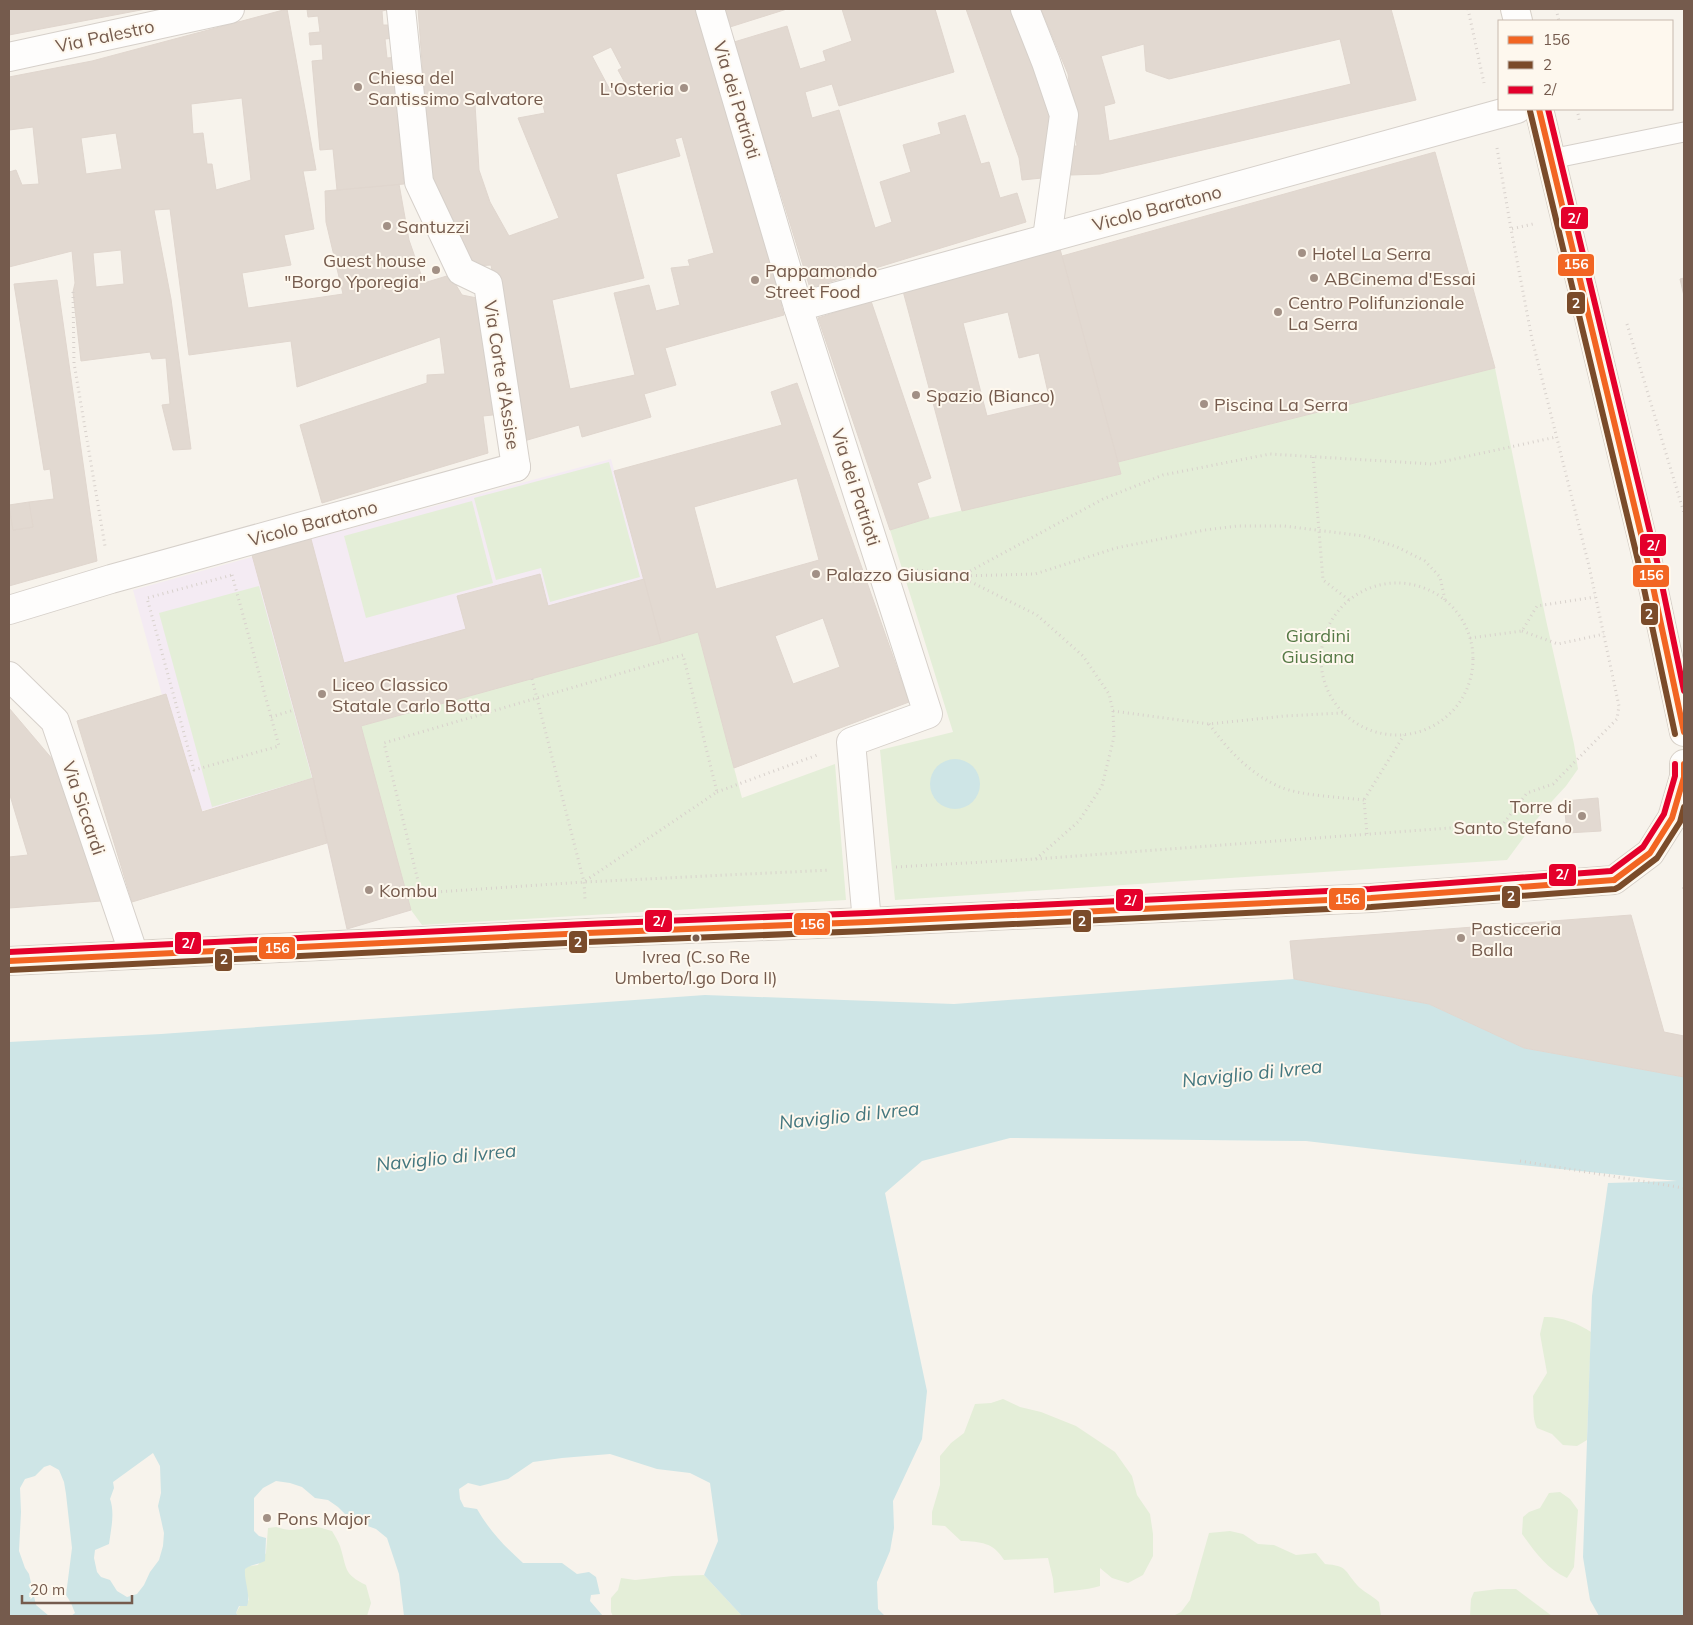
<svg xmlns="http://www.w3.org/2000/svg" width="1693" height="1625" viewBox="0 0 1693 1625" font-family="Mulish,sans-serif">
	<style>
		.education { fill: #f4ebf3 }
		.green { fill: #e4eed8 }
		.water { fill: #cee5e6; fill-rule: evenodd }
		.building { fill: #e2d9d1; stroke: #e0d6ce; fill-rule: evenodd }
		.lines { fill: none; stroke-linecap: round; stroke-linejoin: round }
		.service-casing { stroke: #d6d0ca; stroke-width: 21 }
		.pedestrian-casing { stroke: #d6d0ca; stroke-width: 30 }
		.minor-casing { stroke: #d6d0ca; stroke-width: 30 }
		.secondary-casing { stroke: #d7d0c8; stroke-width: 30 }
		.path { stroke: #d8d1cc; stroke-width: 3; stroke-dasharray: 1 4; stroke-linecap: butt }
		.service { stroke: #fefdfc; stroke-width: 19 }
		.pedestrian { stroke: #fefdfc; stroke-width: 28 }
		.minor { stroke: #fefdfc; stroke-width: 28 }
		.secondary { stroke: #fefdfc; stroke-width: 28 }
		.bus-1-casing { stroke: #fef8ee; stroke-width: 10 }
		.bus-2-casing { stroke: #fef8ee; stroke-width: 10 }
		.bus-3-casing { stroke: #fef8ee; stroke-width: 10 }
		.bus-1 { stroke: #f26522; stroke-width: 6 }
		.bus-2 { stroke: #7a4b2a; stroke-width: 6 }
		.bus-3 { stroke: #e4002b; stroke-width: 6 }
		.poi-dot { fill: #a29085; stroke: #fef8ee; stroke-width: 2 }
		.bus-dot { fill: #755b4d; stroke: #fef8ee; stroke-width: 2 }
		.labels { text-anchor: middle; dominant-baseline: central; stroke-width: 4; stroke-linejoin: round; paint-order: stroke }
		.bus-label { font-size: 17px; fill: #755b4d; stroke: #fef8ee }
		.street-label { font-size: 18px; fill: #755b4d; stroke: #fef8ee }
		.poi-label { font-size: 18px; fill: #755b4d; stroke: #fef8ee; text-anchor: start }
		.park-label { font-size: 18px; fill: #557945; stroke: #fef8ee }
		.water-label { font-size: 19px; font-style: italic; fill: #44777f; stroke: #fef8ee }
		.line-badge { stroke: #fef8ee; stroke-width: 2 }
		.badge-label { font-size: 14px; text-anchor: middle; font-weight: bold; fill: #fff }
	</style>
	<rect width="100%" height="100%" fill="#f7f3ec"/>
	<path class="education" d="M611 459 661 643 407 898 411 910 347 929 312 778 202 811 166 694 162 695 133 590 252 557V555L311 539Z"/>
	<g class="green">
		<path d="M1495 368 1546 620 1574 744 1578 769 1566 786 1543 811 1507 860 895 900 880 750 953 732 890 530 929 518 1121 474 1118 462Z"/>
		<path d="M609 462 640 577 550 602 541 568 496 580 474 498Z"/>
		<path d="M472 501 493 583 366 618 344 536Z"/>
		<path d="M259 586 312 778 212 807 159 613Z"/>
		<path d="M698 632 742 798 835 764 846 900 422 925 411 910 407 898 361 726Z"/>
		<path d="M1544 1317C1559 1316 1578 1323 1591 1332L1587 1440 1577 1446 1563 1445 1552 1434 1537 1428C1532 1418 1534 1407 1533 1396L1547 1373 1540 1334Z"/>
		<path d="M1003 1399 1020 1407 1041 1412 1076 1426 1115 1452 1132 1476 1137 1495 1150 1514 1153 1534V1556L1143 1575 1128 1583 1112 1578 1100 1568V1586C1085 1591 1070 1590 1054 1593L1053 1579 1048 1558 1004 1560C993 1542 981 1542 961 1541L945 1526 932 1525V1512L940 1485V1456L951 1443 964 1433 975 1404 991 1403Z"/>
		<path d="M1560 1492 1570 1499 1578 1510 1574 1567 1567 1578C1547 1569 1535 1552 1522 1534L1523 1517 1529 1512 1540 1508 1549 1493Z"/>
		<path d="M276 1527C294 1533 299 1528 316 1527 321 1527 327 1530 332 1531 335 1536 338 1541 340 1546 347 1568 343 1574 366 1585L371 1603 367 1616H238L236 1613 240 1606 249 1600 244 1580V1569L249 1566 258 1565 266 1553 268 1528Z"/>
		<path d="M1230 1531 1243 1534 1258 1544 1274 1545 1296 1555 1316 1553 1325 1564C1348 1566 1344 1570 1357 1585 1362 1591 1373 1596 1379 1602L1381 1616H1173L1181 1612 1190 1600 1209 1533Z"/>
		<path d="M704 1575 742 1616H613L611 1612V1598L618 1590 621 1578 635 1580 673 1576Z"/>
		<path d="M1498 1589H1516L1552 1616H1470L1471 1599 1474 1592Z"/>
	</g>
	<g class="water">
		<circle cx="955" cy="784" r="25"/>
		<path d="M1294 979 1429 1004 1524 1048 1684 1077V1616H1599L1590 1600 1583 1557 1592 1296 1608 1183 1677 1181 1416 1154 1306 1141 1010 1138 922 1161 885 1193 927 1391 922 1439 893 1501 894 1528 890 1551 877 1582 878 1609 885 1616H742L704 1575 718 1541 710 1483 690 1473 657 1469 610 1454 562 1458 533 1462 508 1479 480 1486 468 1483 459 1489 460 1499 464 1507 477 1509C489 1530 504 1546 523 1563H562L577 1574 589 1572 596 1577 600 1594 591 1595 590 1601 603 1616H404L399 1574 387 1538 376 1529 362 1524 346 1515 338 1507 328 1500 315 1498 302 1487 290 1483 276 1481 263 1488 254 1498V1531L259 1536 266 1538 265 1561C258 1565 251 1564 245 1569 244 1582 251 1595 247 1606H239L236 1613 238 1616H71L75 1613 71 1603 66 1595 72 1548 66 1494 64 1482 59 1470 50 1465 44 1467 35 1476 25 1479 20 1488 21 1512 19 1551 25 1568 29 1574 36 1605 49 1616H9V1042L161 1034 705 995 954 1004ZM153 1453 160 1466 161 1493 158 1506 164 1533 163 1546 159 1560 150 1572 144 1585 137 1594 127 1597 117 1591 110 1580 101 1577 97 1572 94 1558 95 1550 109 1544C111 1529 115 1513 110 1499L114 1488 113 1482Z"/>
	</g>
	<g class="building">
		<path d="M9 9H146L9 35Z"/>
		<path d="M287 9 316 170 303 171 314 229 284 235 291 265 242 273 248 308 343 294 326 222 325 191 399 184 409 240 424 283 450 275 462 295 482 299 502 414 483 416 488 453 322 503 300 425 427 383V375L445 374 440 337 297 387 291 341 189 355 170 209 154 210 171 299 191 449 173 450 162 405 170 404 166 358 152 359 150 352 81 361 73 292 75 283 72 251 9 267V172L16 170 22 185 39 184 33 127 9 130V77L92 61ZM242 98 251 180 216 190 212 164H207L203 133 193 134 191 104ZM116 133 122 169 86 174 81 138ZM121 250 124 284 96 287 93 253Z"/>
		<path d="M307 9H391L382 11 383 25H393L394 38 385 39 387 58 399 57 404 112 398 120 404 184 337 190 333 149 320 150 312 61 323 60 322 44 310 45 309 33 320 32 318 16 308 17Z"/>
		<path d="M418 9H700L787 303 781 304 784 315 665 348 676 385 644 394 651 417 582 437 579 425 524 441 491 265 475 266 431 181ZM611 47 622 68 618 70 624 81 609 88 592 56ZM540 94 545 113 518 118 559 218 509 236 490 202 479 170 475 104ZM682 137 714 253 688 260 690 266 671 268 680 305 656 311 649 285 614 293 635 375 570 389 552 300 644 278 616 174 680 156 675 139Z"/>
		<path d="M724 9H787L730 27Z"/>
		<path d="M842 9H935L954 72 839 106 832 84 805 92 812 118 839 110 875 228 892 222 880 182 911 172 903 145 941 134 938 123 965 115 981 164 989 162 1000 198 1017 193 1026 222 810 288 734 42 787 26 800 69 826 61 823 51 852 41Z"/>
		<path d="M966 9H1015L1056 116 1042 178 1022 180 1019 158Z"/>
		<path d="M1041 9H1391L1416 100 1100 174 1071 175 1069 146H1077L1068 74ZM1340 39 1351 84 1109 141 1104 106 1115 103 1101 56 1144 44 1146 71 1169 79Z"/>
		<path d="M1435 152 1495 368 1118 462 1062 256Z"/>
		<path d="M1060 249 1121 474 962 511 903 291ZM1008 312 1019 358 1039 353 1050 401 987 416 963 323Z"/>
		<path d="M1684 278V296L1680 279Z"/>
		<path d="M57 280 97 561 9 586V505L13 530 33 527 29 502 54 499 50 469 44 470 14 284Z"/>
		<path d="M871 301 931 478 917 483 929 518 890 530 818 318Z"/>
		<path d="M797 383 909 702 734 768 698 632 661 643 614 471 782 425 771 392ZM797 478 819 560 716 589 694 507ZM823 618 840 667 793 684 775 636Z"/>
		<path d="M29 502 33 527 13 530 9 505Z"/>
		<path d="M311 539 344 663 466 629 457 596 540 574 548 606 644 579 661 643 361 726 411 910 347 929 313 778 252 555Z"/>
		<path d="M166 694 202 812 313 778 327 843 132 902 77 721Z"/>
		<path d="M9 708 59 767 101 901 9 908V857L28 855 9 792Z"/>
		<path d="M1598 798 1601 831 1567 833 1564 801Z"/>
		<path d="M1631 915 1664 1032 1684 1036V1077L1524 1048 1429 1004 1294 979 1290 941Z"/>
	</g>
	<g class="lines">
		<defs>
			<path id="service" d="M1551 159 1684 132"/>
			<g id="pedestrian">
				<path d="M401 9 419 182 461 271 488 284 516 467"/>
				<path d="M1025 9 1046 62 1064 115 1047 238"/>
			</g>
			<g id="minor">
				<path d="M710 9 798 307 928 714 851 742 867 922"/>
				<path d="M9 57 230 9"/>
				<path d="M798 307 1517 109"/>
				<path d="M9 610 111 579 516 467"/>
				<path d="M9 676 55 721 134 955"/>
			</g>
			<g id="secondary">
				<path d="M1515 9 1518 21"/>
				<path d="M1539 109 1648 563 1684 732"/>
				<path d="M9 961 587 933 867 922 1371 898 1614 880 1650 853 1672 818 1684 777V764"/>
			</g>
		</defs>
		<use href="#service" class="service-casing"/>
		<use href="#pedestrian" class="pedestrian-casing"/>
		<use href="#minor" class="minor-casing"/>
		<use href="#secondary" class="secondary-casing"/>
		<g class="path">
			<path d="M1468 9 1484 83"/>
			<path d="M1556 9 1559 21"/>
			<path d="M1577 109 1580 123"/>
			<path d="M1497 148 1511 229"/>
			<path d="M73 292 74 363 105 546"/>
			<path d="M1627 324 1684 513"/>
			<path d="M1313 457 1323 580 1349 600"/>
			<path d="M917 570 961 576 1103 499 1163 475 1270 454 1432 464 1556 437"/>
			<path d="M232 575 279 746 194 770 147 598Z"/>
			<path d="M961 576 1035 574 1116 548 1205 530 1237 526H1284L1364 536 1397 547 1425 561 1440 577 1445 600"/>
			<path d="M961 577 1037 615 1083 656 1109 694 1113 711 1114 737 1102 786 1079 821 1036 859"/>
			<circle cx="1397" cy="659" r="76"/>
			<path d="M1522 631 1558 644 1604 634"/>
			<path d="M1470 638 1522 631 1537 606 1595 597"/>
			<path d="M532 679 584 882 585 899"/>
			<path d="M1113 711 1209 724 1285 716 1343 713"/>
			<path d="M271 717 294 710"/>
			<path d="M1209 724C1229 751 1249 773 1280 787 1302 796 1340 797 1364 800"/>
			<path d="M717 792 820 754"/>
			<path d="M1367 834 1364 800 1404 735"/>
			<path d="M896 867 1036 859 1503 824 1527 793 1553 784 1617 719 1619 706 1589 566 1532 339 1511 229 1533 224"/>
			<path d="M1683 889 1684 888"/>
			<path d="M421 893 384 743 683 655 717 792 585 881"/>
			<path d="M407 898 421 893 584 882 830 870"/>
			<path d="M1520 1161 1684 1188"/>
		</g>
		<use href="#service" class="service"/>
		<use href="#pedestrian" class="pedestrian"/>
		<use href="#minor" class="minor"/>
		<use href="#secondary" class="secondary"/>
		<defs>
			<g id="bus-1">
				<path d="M1539 109 1648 563 1684 732"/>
				<path d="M1614 880 1650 853 1672 818 1684 777V764"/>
				<path d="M9 961 587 933 867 922 1371 898 1614 880"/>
			</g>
			<g id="bus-2">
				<path d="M1530 111 1639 565 1675 734"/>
				<path d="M9 970 587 942 867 931 1371 907 1615 889 1619 887 1657 858 1680 822 1684 807"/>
			</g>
			<g id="bus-3">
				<path d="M1548 109 1657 561 1684 691"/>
				<path d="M9 952 587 924 867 913 1370 889 1611 871 1643 847 1664 814 1675 776V764"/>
			</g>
		</defs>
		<use href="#bus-1" class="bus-1-casing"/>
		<use href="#bus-2" class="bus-2-casing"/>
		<use href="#bus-3" class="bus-3-casing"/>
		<use href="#bus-1" class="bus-1"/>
		<use href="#bus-2" class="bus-2"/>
		<use href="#bus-3" class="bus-3"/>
	</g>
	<g class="poi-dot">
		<circle cx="358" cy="87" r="5"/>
		<circle cx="684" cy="88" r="5"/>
		<circle cx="387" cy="226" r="5"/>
		<circle cx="1302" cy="253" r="5"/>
		<circle cx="436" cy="270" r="5"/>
		<circle cx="1314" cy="278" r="5"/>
		<circle cx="755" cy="280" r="5"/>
		<circle cx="1278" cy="312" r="5"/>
		<circle cx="916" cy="395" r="5"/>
		<circle cx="1204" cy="404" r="5"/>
		<circle cx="816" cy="574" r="5"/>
		<circle cx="322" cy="694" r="5"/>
		<circle cx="1582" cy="816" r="5"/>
		<circle cx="369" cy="890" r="5"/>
		<circle cx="1461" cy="938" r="5"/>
		<circle cx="267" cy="1518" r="5"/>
	</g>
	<circle class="bus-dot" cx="696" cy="938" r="4.5"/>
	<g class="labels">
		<g class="bus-label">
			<text x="696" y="956">Ivrea (C.so Re<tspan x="696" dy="21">Umberto/l.go Dora II)</tspan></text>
		</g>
		<g class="street-label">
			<text transform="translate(105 36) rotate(-12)">Via Palestro</text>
			<text transform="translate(737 100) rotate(73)">Via dei Patrioti</text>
			<text transform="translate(1157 208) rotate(-15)">Vicolo Baratono</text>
			<text transform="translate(502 375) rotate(81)">Via Corte d'Assise</text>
			<text transform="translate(856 487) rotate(72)">Via dei Patrioti</text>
			<text transform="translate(313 523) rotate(-15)">Vicolo Baratono</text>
			<text transform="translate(84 808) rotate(71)">Via Siccardi</text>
		</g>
		<g class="poi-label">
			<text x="368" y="77">Chiesa del<tspan x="368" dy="21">Santissimo Salvatore</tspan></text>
			<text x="674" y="88" text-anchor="end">L'Osteria</text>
			<text x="397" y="226">Santuzzi</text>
			<text x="1312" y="253">Hotel La Serra</text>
			<text x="426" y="260" text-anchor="end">Guest house<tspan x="426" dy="21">"Borgo Yporegia"</tspan></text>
			<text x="765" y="270">Pappamondo<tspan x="765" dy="21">Street Food</tspan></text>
			<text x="1324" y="278">ABCinema d'Essai</text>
			<text x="1288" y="302">Centro Polifunzionale<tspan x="1288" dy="21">La Serra</tspan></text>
			<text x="926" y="395">Spazio (Bianco)</text>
			<text x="1214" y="404">Piscina La Serra</text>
			<text x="826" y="574">Palazzo Giusiana</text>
			<text x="332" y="684">Liceo Classico<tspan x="332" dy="21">Statale Carlo Botta</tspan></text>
			<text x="1572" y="806" text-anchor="end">Torre di<tspan x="1572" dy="21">Santo Stefano</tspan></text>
			<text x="379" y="890">Kombu</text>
			<text x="1471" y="928">Pasticceria<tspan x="1471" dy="21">Balla</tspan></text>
			<text x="277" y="1518">Pons Major</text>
		</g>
		<g class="park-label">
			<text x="1318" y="635">Giardini<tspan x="1318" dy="21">Giusiana</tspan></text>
		</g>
		<g class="water-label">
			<text transform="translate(1252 1073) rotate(-6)">Naviglio di Ivrea</text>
			<text transform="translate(849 1115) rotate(-6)">Naviglio di Ivrea</text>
			<text transform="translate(446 1157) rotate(-6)">Naviglio di Ivrea</text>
		</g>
	</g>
	<g class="line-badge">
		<rect x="1560" y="206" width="29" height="24" rx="5" fill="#e4002b"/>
		<rect x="1557" y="253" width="38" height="24" rx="5" fill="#f26522"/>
		<rect x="1566" y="291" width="20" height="24" rx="5" fill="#7a4b2a"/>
		<rect x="1639" y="533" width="28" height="24" rx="5" fill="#e4002b"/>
		<rect x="1632" y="564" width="38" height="24" rx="5" fill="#f26522"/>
		<rect x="1640" y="602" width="19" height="24" rx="5" fill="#7a4b2a"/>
		<rect x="1548" y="863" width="29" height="24" rx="5" fill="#e4002b"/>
		<rect x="1501" y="885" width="20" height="24" rx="5" fill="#7a4b2a"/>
		<rect x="1328" y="887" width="38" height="24" rx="5" fill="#f26522"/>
		<rect x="1115" y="888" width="29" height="24" rx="5" fill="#e4002b"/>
		<rect x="1072" y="909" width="20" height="24" rx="5" fill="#7a4b2a"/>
		<rect x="644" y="909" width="29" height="24" rx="5" fill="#e4002b"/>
		<rect x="793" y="912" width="38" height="24" rx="5" fill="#f26522"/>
		<rect x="568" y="930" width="20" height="24" rx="5" fill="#7a4b2a"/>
		<rect x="174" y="931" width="28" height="24" rx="5" fill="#e4002b"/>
		<rect x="258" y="936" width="38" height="24" rx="5" fill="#f26522"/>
		<rect x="214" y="948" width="19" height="24" rx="5" fill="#7a4b2a"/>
	</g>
	<g class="badge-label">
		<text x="1574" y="223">2/</text>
		<text x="1576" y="269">156</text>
		<text x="1576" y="308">2</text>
		<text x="1653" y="550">2/</text>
		<text x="1651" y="580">156</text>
		<text x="1649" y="619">2</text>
		<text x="1562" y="879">2/</text>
		<text x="1511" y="901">2</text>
		<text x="1347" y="904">156</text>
		<text x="1130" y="905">2/</text>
		<text x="1082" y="926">2</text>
		<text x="659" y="926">2/</text>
		<text x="812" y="929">156</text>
		<text x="578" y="947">2</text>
		<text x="188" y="948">2/</text>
		<text x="277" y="953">156</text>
		<text x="224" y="964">2</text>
	</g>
	<rect width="1693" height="1625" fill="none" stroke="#755b4d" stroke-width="20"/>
	<rect x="1498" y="20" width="175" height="90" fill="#fef8ee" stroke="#c7b9ae"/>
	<rect x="1508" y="36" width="25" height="8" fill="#f26522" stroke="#c7b9ae"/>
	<text x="1543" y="45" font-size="15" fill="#755b4d">156</text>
	<rect x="1508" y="61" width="25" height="8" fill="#7a4b2a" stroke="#c7b9ae"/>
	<text x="1543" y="70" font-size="15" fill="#755b4d">2</text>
	<rect x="1508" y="86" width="25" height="8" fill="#e4002b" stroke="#c7b9ae"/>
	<text x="1543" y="95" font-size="15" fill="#755b4d">2/</text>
	<path d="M22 1595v8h110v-8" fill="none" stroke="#755b4d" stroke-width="2.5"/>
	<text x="30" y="1595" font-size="15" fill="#755b4d" stroke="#fef8ee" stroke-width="4" paint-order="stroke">20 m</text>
</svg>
